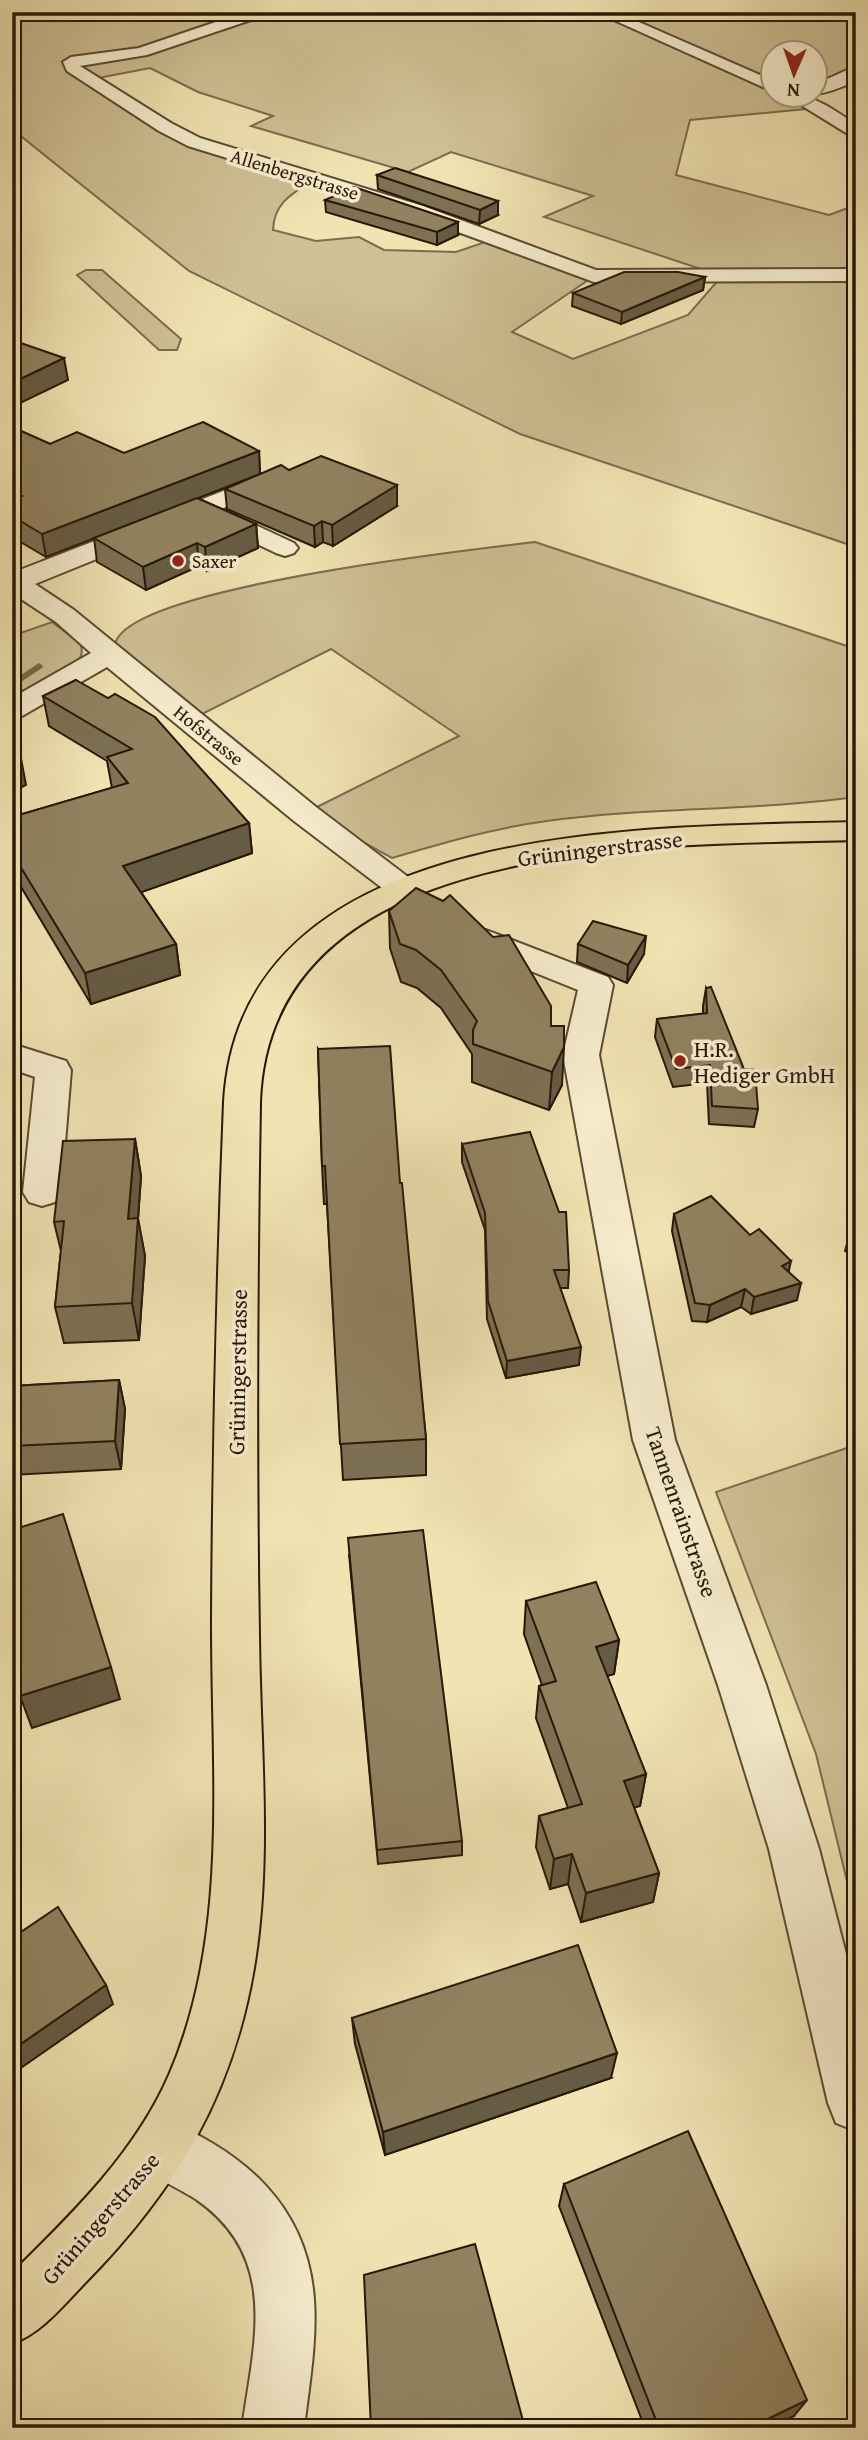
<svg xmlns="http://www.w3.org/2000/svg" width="868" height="2440" viewBox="0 0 868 2440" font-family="'Gentium Book Plus',serif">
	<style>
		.green { fill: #cfc095; stroke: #7c6c4e; stroke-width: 2; fill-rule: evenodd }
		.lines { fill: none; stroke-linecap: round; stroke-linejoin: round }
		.stream { fill: #78684b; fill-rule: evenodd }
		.minor-casing { stroke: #5a4b32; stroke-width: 4 }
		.major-casing { stroke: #281807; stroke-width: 4 }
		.minor { fill: #f6edcd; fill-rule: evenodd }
		.major { fill: #f1e3b2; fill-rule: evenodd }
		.wall { fill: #7d7053; stroke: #281807; stroke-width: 2 }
		.shaded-wall { fill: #665b43; stroke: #281807; stroke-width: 2 }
		.building { fill: #918260; stroke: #281807; stroke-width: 2 }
		.poi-dot { fill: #8f2418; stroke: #f6edcd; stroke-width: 2.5 }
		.labels { text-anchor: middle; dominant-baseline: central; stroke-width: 7; stroke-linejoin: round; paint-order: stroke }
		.far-street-label { font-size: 19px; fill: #281807; stroke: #f6edcd }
		.far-poi-label { font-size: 19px; fill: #281807; stroke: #f6edcd; text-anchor: start }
		.street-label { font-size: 23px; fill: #281807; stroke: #f6edcd }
		.poi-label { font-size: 23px; fill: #281807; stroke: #f6edcd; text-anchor: start }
	</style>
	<rect width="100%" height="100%" fill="#f1e3b2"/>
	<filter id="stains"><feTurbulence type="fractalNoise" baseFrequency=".00286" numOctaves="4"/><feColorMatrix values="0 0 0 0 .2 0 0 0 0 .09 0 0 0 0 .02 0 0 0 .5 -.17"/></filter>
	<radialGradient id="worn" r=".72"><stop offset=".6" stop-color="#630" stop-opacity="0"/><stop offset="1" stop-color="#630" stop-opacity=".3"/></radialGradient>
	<g class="green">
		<path d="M12 12H603L611 16 623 12H856V71L816 90V52H774V94L795 95 817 108 690 120 676 175 829 215 856 205V547L520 434 189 271 12 129ZM150 68 198 92 273 116 251 126 408 172 451 152 593 196 544 217 722 276 688 315 573 359 512 332 594 276 494 239 456 252 384 250 359 237 316 241 273 230C274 202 293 193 315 179L165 127 93 79Z"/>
		<path d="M86 270H102L181 339 177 350H159L77 275Z"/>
		<path d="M535 542 856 649V797C753 811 650 807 547 821 494 828 443 843 392 858L359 840 313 809 459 736 331 649 200 715 115 645C122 588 477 549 535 542Z"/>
		<path d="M52 622 80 643C84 652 81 658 75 665L12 699V636Z"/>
		<path d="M856 1445V1918L816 1754 716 1492Z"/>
	</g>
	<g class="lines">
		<path class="stream" d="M39 663 43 666 42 668 12 688V681Z"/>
		<defs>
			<g id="minor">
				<path d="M245 12H268L266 15 147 55 80 66 171 123 200 138 423 206 596 270 856 269V281L594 282 409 214 188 146 159 131 67 71 63 62 71 57 139 48Z"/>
				<path d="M596 12H616L774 81V92Z"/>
				<path d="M856 66V79L852 83C840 87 827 94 814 94L816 84Z"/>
				<path d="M783 94C813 94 832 108 856 125V139Z"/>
				<path d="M272 472 281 474 284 479 281 484 221 509 294 543 298 548 294 553 285 556 276 553 200 517 35 584 74 610 316 807 416 883 421 890 416 897 405 900 394 897 294 821 107 667 22 716 12 719V698L91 653 56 622 12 593V573Z"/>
				<path d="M486 930 608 977 613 985 599 1055 675 1440 766 1685 819 1849 856 1993V2131L836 2123 828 2103 769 1849 718 1685 633 1440 563 1055 578 990 474 948 469 941 474 934Z"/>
				<path d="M12 1044 66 1061 71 1070 61 1192 55 1202 42 1206 29 1202 23 1192 35 1077 12 1069Z"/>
				<path d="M162 2118C244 2152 308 2206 314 2300 317 2342 309 2386 304 2428H242C254 2343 280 2258 197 2200 184 2191 151 2176 142 2166 138 2161 136 2152 134 2146L142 2126Z"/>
			</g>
			<path id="major" d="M856 822V840C664 846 270 831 260 1102 257 1280 256 1458 259 1635 260 1743 272 1854 255 1962 234 2094 176 2191 83 2285 61 2308 42 2332 12 2344V2273C72 2214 135 2153 169 2075 231 1932 211 1768 212 1616 213 1445 217 1274 224 1102 240 816 651 828 856 822Z"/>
		</defs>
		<use href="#minor" class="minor-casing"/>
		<use href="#major" class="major-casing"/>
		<use href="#minor" class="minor"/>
		<use href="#major" class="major"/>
	</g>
	<g class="wall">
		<path d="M377 175 498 215 479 224 378 189Z"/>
		<path d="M325 200 458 235 437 245 326 212Z"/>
		<path d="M705 277 703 290 621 324 572 306 573 293Z"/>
		<path d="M12 427 50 444 124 453 259 451 260 474 197 498 256 524 258 548 207 571 199 566 146 590 97 562 94 538 46 557 12 537Z"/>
		<path d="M289 470 397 506 333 546 323 542 315 547 227 509 225 489Z"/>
		<path d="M76 680 249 823 252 853 141 892 176 944 180 975 91 1004 21 887 12 889V817L112 788 107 761 49 726 43 696Z"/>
		<path d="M389 911 551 1026 562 1085 549 1110 472 1082V1054L441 1008 417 988 401 982 390 948Z"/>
		<path d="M578 944 644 954 627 983 577 962Z"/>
		<path d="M706 988 758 1109 754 1127 709 1124 707 1083 673 1087 655 1037 657 1019 703 1014V1006Z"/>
		<path d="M318 1049 400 1183 426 1439V1475L343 1480 327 1204H324L322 1166Z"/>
		<path d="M856 1098V1125L847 1121 852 1103Z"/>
		<path d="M135 1139 141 1176 138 1219 145 1256 139 1340 64 1343 55 1307 61 1251 54 1222Z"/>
		<path d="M462 1144 569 1270 568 1288H560L579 1365 506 1378 487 1319 485 1230 462 1162Z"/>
		<path d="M674 1214 789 1272 797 1300 751 1314 741 1307 707 1322 692 1321 672 1231Z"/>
		<path d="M856 1224V1256L845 1251 850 1233Z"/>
		<path d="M119 1380 125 1409 121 1469 12 1475V1386Z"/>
		<path d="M349 1554 462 1841V1855L378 1864Z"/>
		<path d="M526 1601 619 1640 614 1674 607 1676 646 1774 640 1806 634 1807 659 1873 653 1902 581 1922 568 1884 550 1889 536 1847 539 1816 568 1808 536 1718 539 1686 542 1685 524 1634Z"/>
		<path d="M352 2018 611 2078 385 2155 355 2044Z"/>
		<path d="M564 2184 794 2416 769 2428H645L559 2206Z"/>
	</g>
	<g class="shaded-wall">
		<path d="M498 201V215L479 224 480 210Z"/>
		<path d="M458 222V235L437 245V232Z"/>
		<path d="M705 277 703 290 621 324 622 312Z"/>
		<path d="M64 358 68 380 12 407V383Z"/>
		<path d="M259 451 260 474 46 557 42 534Z"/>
		<path d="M397 485V506L333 546 332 525Z"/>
		<path d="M322 521 323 542 315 547 314 526Z"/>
		<path d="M256 524 258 548 207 571 205 547Z"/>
		<path d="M197 543 199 566 146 590 143 567Z"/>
		<path d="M19 748 26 785 12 792V751Z"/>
		<path d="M249 823 252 853 128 897 123 866Z"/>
		<path d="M14 856 21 887 12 889V857Z"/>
		<path d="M646 936 644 954 627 983 628 965Z"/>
		<path d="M176 944 180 975 91 1004 85 973Z"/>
		<path d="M564 1047 562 1085 549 1110 552 1072Z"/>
		<path d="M135 1139 141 1176 138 1219 145 1256 139 1340 132 1303 128 1219Z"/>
		<path d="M791 1261 787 1279 782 1266Z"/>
		<path d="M801 1283 797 1300 751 1314 754 1297Z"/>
		<path d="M745 1289 741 1307 707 1322 710 1305Z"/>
		<path d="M581 1347 579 1365 506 1378 507 1361Z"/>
		<path d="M119 1380 125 1409 121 1469 115 1441Z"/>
		<path d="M619 1640 614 1674 592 1680 596 1647Z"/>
		<path d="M111 1667 120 1699 32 1728 20 1696Z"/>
		<path d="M646 1774 640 1806 619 1812 624 1781Z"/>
		<path d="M572 1854 568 1884 550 1889 554 1859Z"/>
		<path d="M659 1873 653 1902 581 1922 586 1893Z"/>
		<path d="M106 1985 113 2004 12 2074V2050Z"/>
		<path d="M617 2053 611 2078 385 2155 383 2132Z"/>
		<path d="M807 2400 794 2416 769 2428H749Z"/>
	</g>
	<g class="building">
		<path d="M395 168 498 201 480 210 377 175Z"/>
		<path d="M354 187 458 222 437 232 325 200Z"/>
		<path d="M624 272H678L705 277 622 312 573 293Z"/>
		<path d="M12 340 64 358 12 383Z"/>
		<path d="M203 422 259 451 42 534 12 516V504L19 501 15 499 22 496 12 491V427L50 444 77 432 124 453Z"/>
		<path d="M321 456 397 485 332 525 322 521 314 526 225 489 281 465 289 470Z"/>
		<path d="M197 498 256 524 205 547 197 543 143 567 94 538Z"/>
		<path d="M76 680 108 698 115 694 155 717 249 823 123 866 176 944 85 973 14 856 12 857V817L128 783 107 757 132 749 43 696Z"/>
		<path d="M12 744 19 748 12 751Z"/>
		<path d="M416 888 443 901 450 895 493 937 509 935 551 1006V1026H564V1047L552 1072 473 1044V1030L477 1021 441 970 416 950 400 944 389 911Z"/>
		<path d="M593 921 646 936 628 965 578 944Z"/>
		<path d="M711 987 744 1069 755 1070 758 1109 712 1106 710 1065 676 1069 657 1019 707 1013 706 988Z"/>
		<path d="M390 1046 400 1183H402L426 1439 340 1444 325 1166H322L318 1049Z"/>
		<path d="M530 1132 559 1212H566L569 1270H554L581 1347 507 1361 488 1301 485 1213 462 1144Z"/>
		<path d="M135 1139 128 1219 138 1218 132 1303 55 1307 64 1221 54 1222 63 1141Z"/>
		<path d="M711 1196 750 1235 759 1229 791 1261 782 1266 801 1283 754 1297 745 1289 710 1305 695 1303 674 1214Z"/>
		<path d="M856 1224V1236L850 1233Z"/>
		<path d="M119 1380 115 1441 12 1446V1386Z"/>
		<path d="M63 1514 111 1667 20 1696 12 1668V1530Z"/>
		<path d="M423 1530 462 1841 377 1850 348 1538Z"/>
		<path d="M596 1582 619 1640 596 1647 646 1774 624 1781 659 1873 586 1893 572 1854 554 1859 539 1816 582 1804 539 1686 556 1681 526 1601Z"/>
		<path d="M58 1907 106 1985 12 2050V1938Z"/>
		<path d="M578 1945 617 2053 383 2132 352 2018Z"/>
		<path d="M688 2131 807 2400 749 2428H659L564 2184Z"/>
		<path d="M475 2244 525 2428H371L364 2275Z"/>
	</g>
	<g class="poi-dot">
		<circle cx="178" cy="561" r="7"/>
		<circle cx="680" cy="1061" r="7"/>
	</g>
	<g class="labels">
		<g class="far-street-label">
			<text transform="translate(295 174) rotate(17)">Allenbergstrasse</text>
			<text transform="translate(209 735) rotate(39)">Hofstrasse</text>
		</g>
		<g class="far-poi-label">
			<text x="192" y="561">Saxer</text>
		</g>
		<g class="street-label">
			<text transform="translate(600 848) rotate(-7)">Grüningerstrasse</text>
			<text transform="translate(237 1372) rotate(-89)">Grüningerstrasse</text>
			<text transform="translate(682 1512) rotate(71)">Tannenrainstrasse</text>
			<text transform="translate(100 2218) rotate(-49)">Grüningerstrasse</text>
		</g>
		<g class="poi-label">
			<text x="694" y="1048">H.R.<tspan x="694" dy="26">Hediger GmbH</tspan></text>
		</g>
	</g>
	<rect width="868" height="2440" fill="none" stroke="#f1e3b2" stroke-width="42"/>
	<rect x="14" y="14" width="840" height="2412" fill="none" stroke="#281807" stroke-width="3.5"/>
	<rect x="21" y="21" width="826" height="2398" fill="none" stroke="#281807" stroke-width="2"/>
	<g transform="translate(794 74) rotate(182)"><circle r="33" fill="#f6edcd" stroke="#a4987e" stroke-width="2"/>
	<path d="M0-5L12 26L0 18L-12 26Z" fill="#8f2418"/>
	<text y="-10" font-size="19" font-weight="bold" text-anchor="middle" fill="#281807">N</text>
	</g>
	<rect width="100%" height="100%" filter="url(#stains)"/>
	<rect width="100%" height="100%" fill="url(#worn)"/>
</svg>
